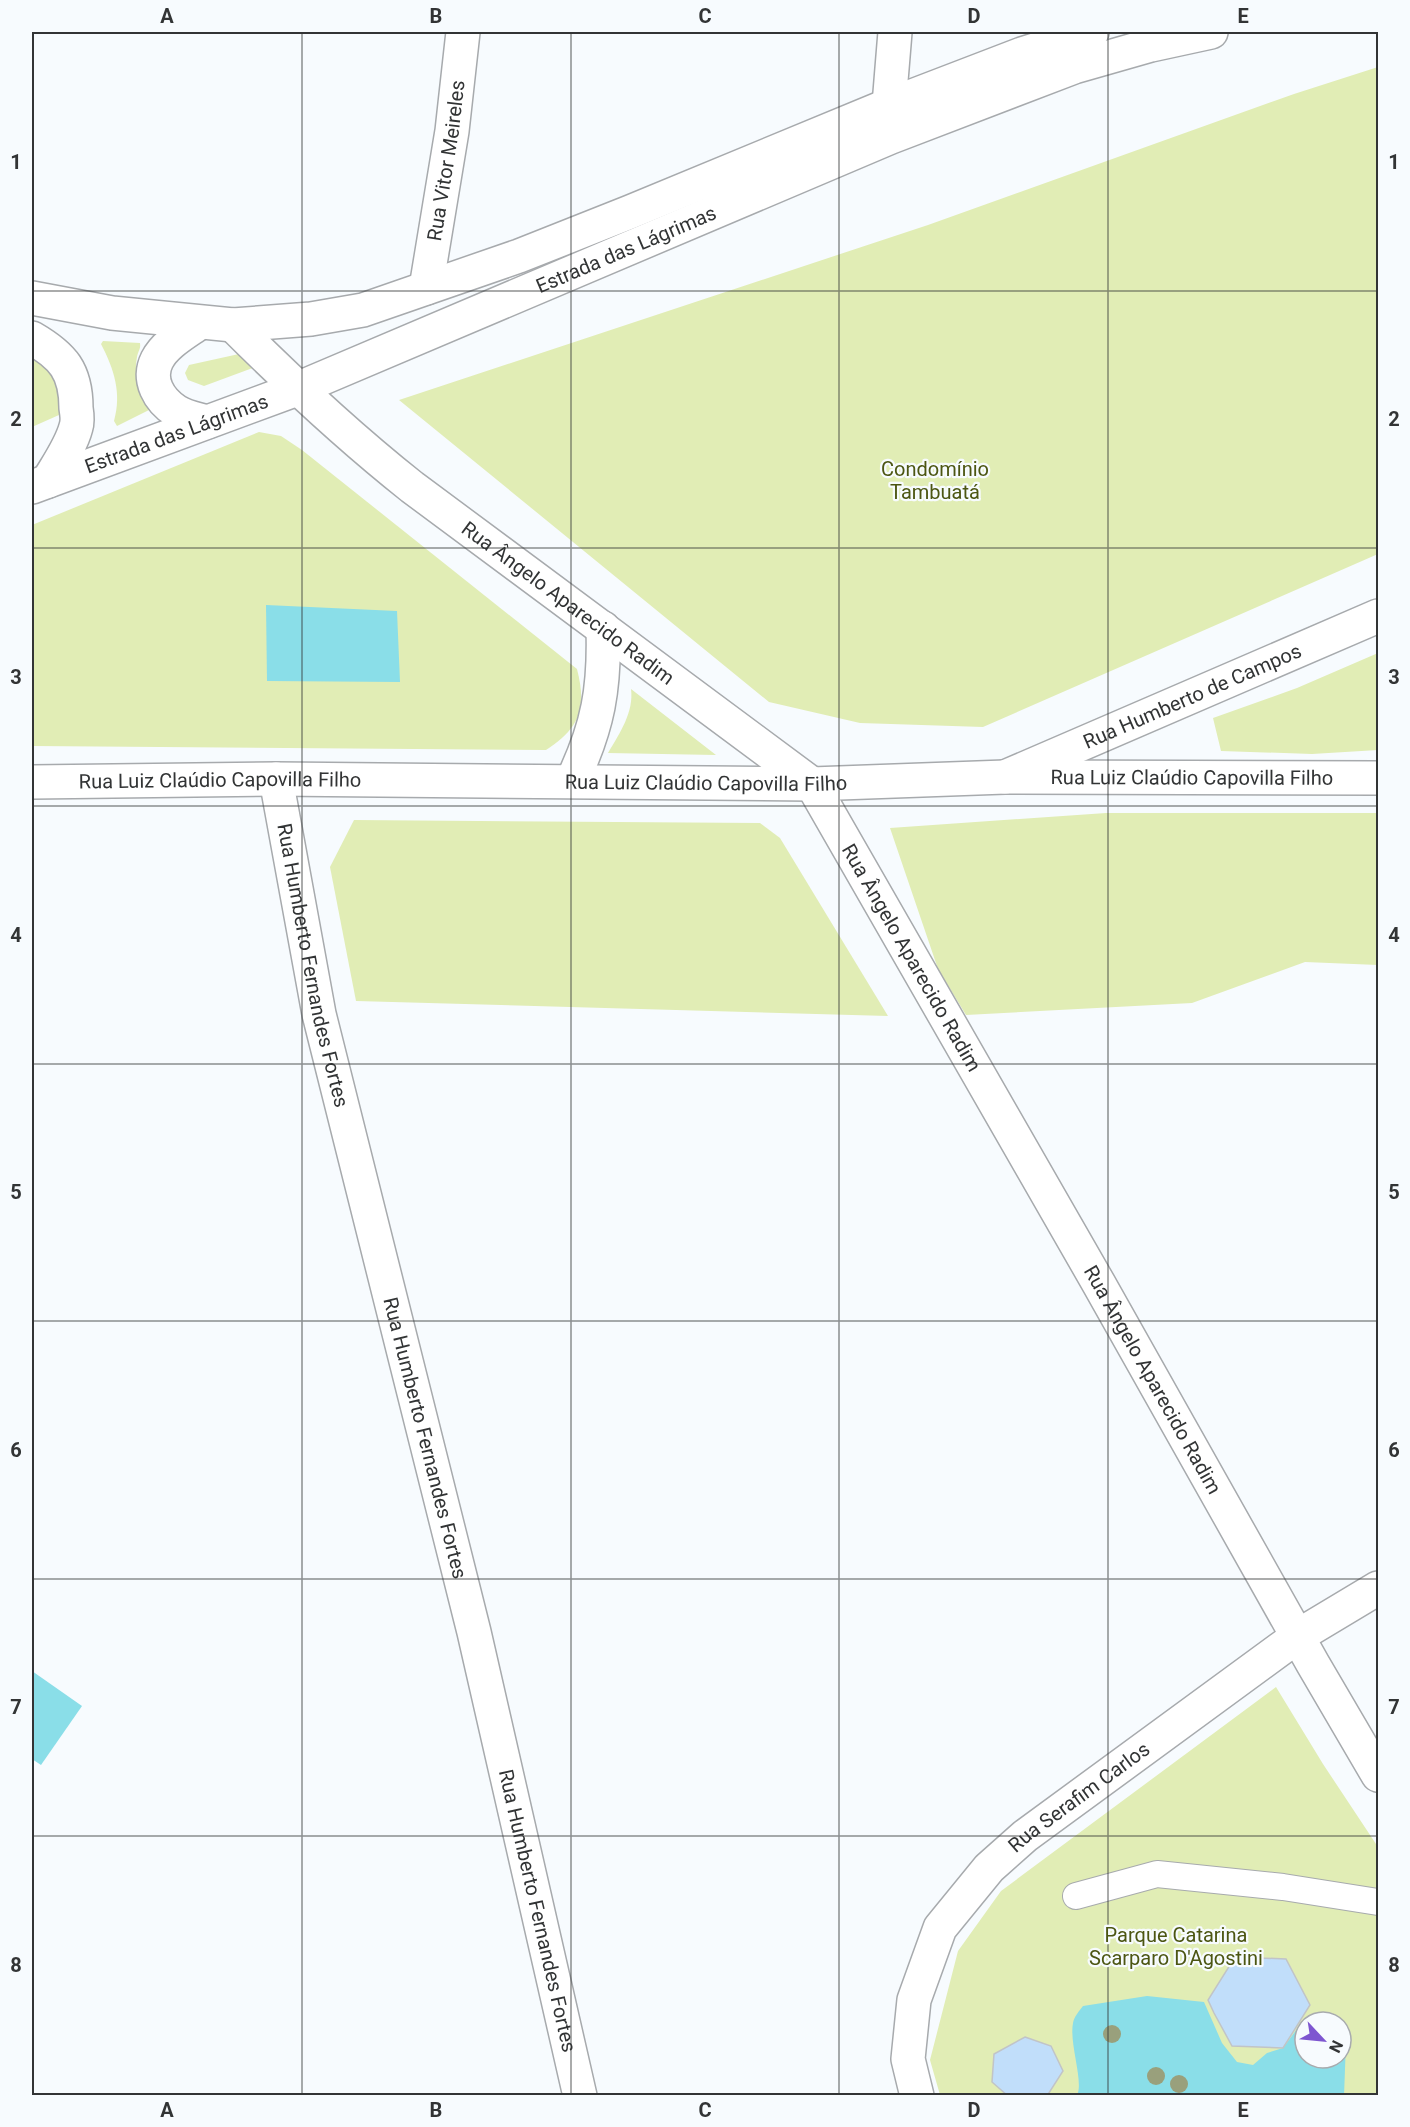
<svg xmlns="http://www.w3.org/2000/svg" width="1410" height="2127" viewBox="0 0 1410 2127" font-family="Roboto,sans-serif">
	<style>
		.green { fill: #e1edb5; fill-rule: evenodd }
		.water { fill: #8adee8 }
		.building { fill: #c1defa; stroke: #c1c4c7; stroke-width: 1.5 }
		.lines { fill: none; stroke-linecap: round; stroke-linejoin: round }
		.pedestrian-casing { stroke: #a7aaad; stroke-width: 28 }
		.minor-casing { stroke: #a7aaad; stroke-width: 36 }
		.tertiary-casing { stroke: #a7aaad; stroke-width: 36 }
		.secondary-casing { stroke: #a7aaad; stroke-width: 36 }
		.pedestrian { stroke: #fff; stroke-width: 26 }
		.minor { stroke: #fff; stroke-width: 33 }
		.tertiary { stroke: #fff; stroke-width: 33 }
		.secondary { stroke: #fff; stroke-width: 33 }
		.tree { fill: #99a07c }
		.grid { fill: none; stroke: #323435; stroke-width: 1.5; stroke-opacity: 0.55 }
		.labels { text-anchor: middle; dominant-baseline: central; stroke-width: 4.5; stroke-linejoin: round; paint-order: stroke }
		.street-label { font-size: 20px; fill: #323435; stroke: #f7fbfe }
		.park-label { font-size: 20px; fill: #4c5612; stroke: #f7fbfe }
		.neatline { fill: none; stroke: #323435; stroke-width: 2 }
		.grid-label { font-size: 20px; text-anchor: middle; font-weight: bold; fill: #323435 }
	</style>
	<rect width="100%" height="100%" fill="#f7fbfe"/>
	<g class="green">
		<path d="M1378 67V554L983 727 860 723 769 702 399 400 928 225 1294 94Z"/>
		<path d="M103 341 140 343C141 349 138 351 137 357 133 376 140 394 149 410L117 426 114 421C122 393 114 369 101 344Z"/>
		<path d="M32 351 49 356 68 411 32 427Z"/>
		<path d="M248 352 261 365 204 386 188 380 185 373 189 365Z"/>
		<path d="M259 432 281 436 302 450 577 669C587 708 580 728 546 750L32 746V525Z"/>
		<path d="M1378 653V750L1312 754 1221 751 1213 718 1297 688Z"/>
		<path d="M631 689 716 755 608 753C620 733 634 712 631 689Z"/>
		<path d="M1106 813H1378V965L1305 962 1192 1003 966 1015 938 969 890 828Z"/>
		<path d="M354 820 760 823 780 838 888 1016 356 1001 330 867Z"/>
		<path d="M1276 1687 1323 1764 1378 1847V2095H940L930 2060 958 1951 1001 1891ZM1305 2022H1341V2058H1305Z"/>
	</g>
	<g class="water">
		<path d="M266 605 397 611 400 682 267 681Z"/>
		<path d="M32 1671 82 1706 41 1765 32 1759Z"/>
		<path d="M1147 1996 1204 2002 1222 2043 1237 2062 1253 2065 1267 2053 1283 2048 1305 2018 1320 2022H1305V2058H1341V2028L1344 2029 1346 2042 1344 2096 1077 2095C1084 2082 1069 2044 1073 2023 1074 2017 1079 2011 1083 2006Z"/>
	</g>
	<g class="building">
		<path d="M1235 1957 1286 1959 1310 2005 1283 2048 1232 2046 1214 2013 1208 2000Z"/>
		<path d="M1025 2037 1051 2046 1063 2071 1047 2096H1008L992 2082 994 2054Z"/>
	</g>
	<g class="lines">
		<defs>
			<path id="pedestrian" d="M1076 1896 1157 1874 1283 1887 1378 1902"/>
			<g id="minor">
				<path d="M891 131 889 105 895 32"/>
				<path id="s1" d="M426 288 452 131 463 32"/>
				<path id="s2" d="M233 325C290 382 349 437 412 487L812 784 1099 1284 1313 1664 1378 1775"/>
				<path id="s3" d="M1005 777 1378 616"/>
				<path id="s4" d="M276 779 319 1014 474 1632 580 2096"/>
				<path id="s5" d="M917 2096 908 2059 914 2000 940 1928 989 1868 1025 1836 1298 1636 1378 1588"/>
			</g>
			<g id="tertiary">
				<path d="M572 781C598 727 605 688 603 628"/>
				<path id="s6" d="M32 782 276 779 812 784 1005 777 1378 778"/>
			</g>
			<g id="secondary">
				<path d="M32 298 112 313 233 325 311 319 363 310 519 256 630 212 889 105 1022 54 1092 32"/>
				<path d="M199 323C185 333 165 344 157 360 147 380 159 400 176 411 185 417 197 419 207 422"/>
				<path d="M32 338C63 356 76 371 76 408 77 414 78 421 76 427 71 446 58 464 48 481"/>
				<path id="s7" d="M32 487 297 389 891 137 1074 67 1151 45 1211 32"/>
			</g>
		</defs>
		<use href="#pedestrian" class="pedestrian-casing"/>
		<use href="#minor" class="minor-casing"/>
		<use href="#tertiary" class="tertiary-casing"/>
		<use href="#secondary" class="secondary-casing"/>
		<use href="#pedestrian" class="pedestrian"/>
		<use href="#minor" class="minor"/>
		<use href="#tertiary" class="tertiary"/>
		<use href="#secondary" class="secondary"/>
	</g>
	<g class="tree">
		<circle cx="1112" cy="2034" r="9"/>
		<circle cx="1156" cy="2076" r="9"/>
		<circle cx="1179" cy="2084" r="9"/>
	</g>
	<path class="grid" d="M302 32V2096M571 32V2096M839 32V2096M1108 32V2096M32 291H1378M32 548H1378M32 806H1378M32 1064H1378M32 1321H1378M32 1579H1378M32 1836H1378"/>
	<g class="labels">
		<g class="street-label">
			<text stroke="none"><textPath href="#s1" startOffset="129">Rua Vitor Meireles</textPath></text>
			<text stroke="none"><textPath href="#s7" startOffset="640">Estrada das Lágrimas</textPath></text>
			<text stroke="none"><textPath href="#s7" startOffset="154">Estrada das Lágrimas</textPath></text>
			<text stroke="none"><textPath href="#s2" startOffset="436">Rua Ângelo Aparecido Radim</textPath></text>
			<text stroke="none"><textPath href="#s3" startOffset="204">Rua Humberto de Campos</textPath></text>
			<text stroke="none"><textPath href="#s6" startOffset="1160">Rua Luiz Claúdio Capovilla Filho</textPath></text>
			<text stroke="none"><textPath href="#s6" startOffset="188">Rua Luiz Claúdio Capovilla Filho</textPath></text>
			<text stroke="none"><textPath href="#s6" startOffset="674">Rua Luiz Claúdio Capovilla Filho</textPath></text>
			<text stroke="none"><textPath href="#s2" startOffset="940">Rua Ângelo Aparecido Radim</textPath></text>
			<text stroke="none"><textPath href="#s4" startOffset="190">Rua Humberto Fernandes Fortes</textPath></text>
			<text stroke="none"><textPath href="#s2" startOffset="1426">Rua Ângelo Aparecido Radim</textPath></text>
			<text stroke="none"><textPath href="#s4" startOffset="676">Rua Humberto Fernandes Fortes</textPath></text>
			<text stroke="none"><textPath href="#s5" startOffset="366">Rua Serafim Carlos</textPath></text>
			<text stroke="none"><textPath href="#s4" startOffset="1162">Rua Humberto Fernandes Fortes</textPath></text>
		</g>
		<g class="park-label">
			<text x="935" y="469">Condomínio<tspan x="935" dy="23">Tambuatá</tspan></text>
			<text x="1176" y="1935">Parque Catarina<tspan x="1176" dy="23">Scarparo D'Agostini</tspan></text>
		</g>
	</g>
	<rect width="1410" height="2127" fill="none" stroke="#f7fbfe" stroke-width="66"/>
	<g transform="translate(1323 2040) rotate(116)"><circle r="28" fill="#f7fbfe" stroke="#a8abae" stroke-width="1.5"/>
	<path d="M0-4.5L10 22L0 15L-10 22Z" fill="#7e56d0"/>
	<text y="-9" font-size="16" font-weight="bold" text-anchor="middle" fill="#323435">N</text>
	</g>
	<rect x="33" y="33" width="1344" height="2061" class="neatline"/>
	<g class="grid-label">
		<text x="167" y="23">A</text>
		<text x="436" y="23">B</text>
		<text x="705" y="23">C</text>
		<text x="974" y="23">D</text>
		<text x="1243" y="23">E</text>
		<text x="16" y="169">1</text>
		<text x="1394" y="169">1</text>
		<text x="16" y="426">2</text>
		<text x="1394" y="426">2</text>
		<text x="16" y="684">3</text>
		<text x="1394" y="684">3</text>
		<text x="16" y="942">4</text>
		<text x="1394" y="942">4</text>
		<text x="16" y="1199">5</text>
		<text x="1394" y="1199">5</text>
		<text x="16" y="1457">6</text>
		<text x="1394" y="1457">6</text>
		<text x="16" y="1714">7</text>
		<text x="1394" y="1714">7</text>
		<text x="16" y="1972">8</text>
		<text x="1394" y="1972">8</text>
		<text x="167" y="2117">A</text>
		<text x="436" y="2117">B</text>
		<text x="705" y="2117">C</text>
		<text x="974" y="2117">D</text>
		<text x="1243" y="2117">E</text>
	</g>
</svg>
